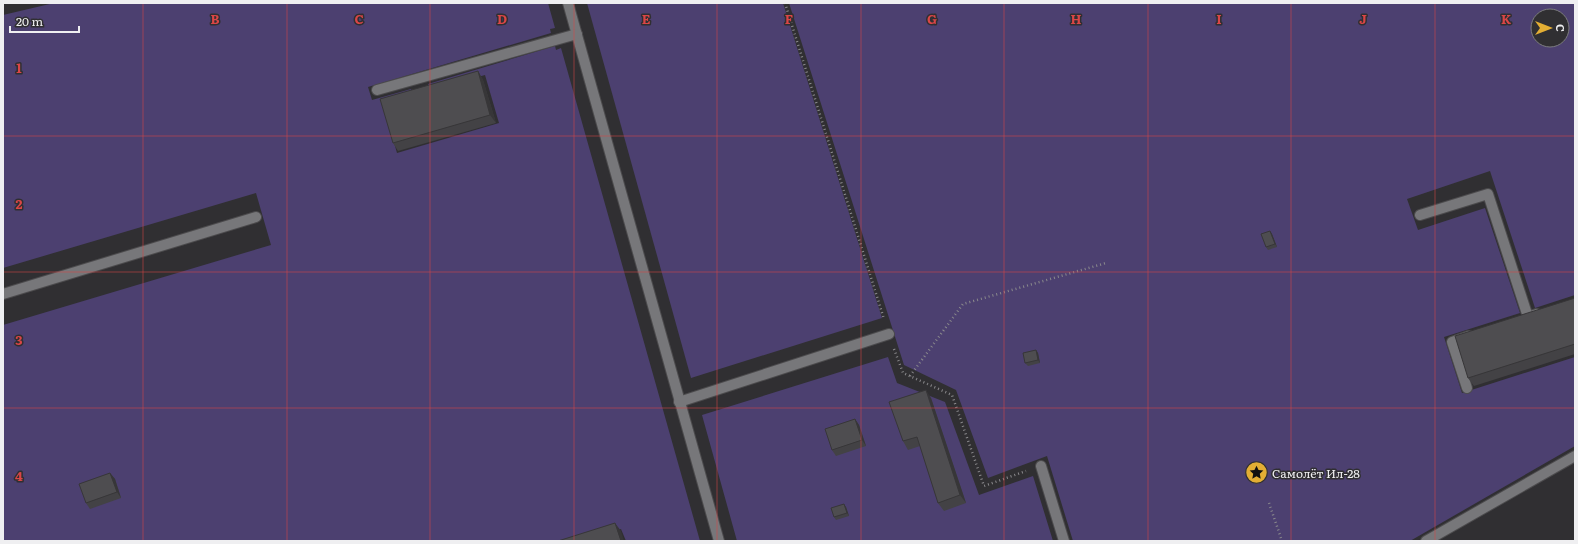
<svg xmlns="http://www.w3.org/2000/svg" width="1578" height="544" viewBox="0 0 1578 544" font-family="Literata,serif">
	<style>
		.green { fill: #4c4070; fill-rule: evenodd }
		.lines { fill: none; stroke-linecap: round; stroke-linejoin: round }
		.service-casing { stroke: #4c4b4d; stroke-width: 12 }
		.path { stroke: #8a898c; stroke-width: 2.5; stroke-dasharray: 1 3; stroke-linecap: butt }
		.service { stroke: #77777a; stroke-width: 10 }
		.wall { fill: #434245 }
		.shaded-wall { fill: #373638 }
		.building { fill: #4e4d50; stroke: #373638 }
		.grid { fill: none; stroke: #da4646; stroke-width: 1; stroke-opacity: 0.55 }
		.labels { text-anchor: middle; dominant-baseline: central; stroke-width: 3; stroke-linejoin: round; paint-order: stroke }
		.poi-label { font-size: 12px; fill: #efeff1; stroke: #302f32; text-anchor: start }
		.grid-label { font-size: 13px; text-anchor: middle; font-weight: bold; fill: #da4646; stroke: #302f32; stroke-width: 3; stroke-linejoin: round; paint-order: stroke }
	</style>
	<rect width="100%" height="100%" fill="#302f32"/>
	<g class="green">
		<path d="M54 3H548L555 28 550 29 551 33 368 87 372 100 411 89 413 96 383 105 397 153 499 123 485 75 429 91 428 84 555 46 556 50 561 48 700 541H626L621 529 583 541H3V325L271 245 256 193 3 268V15Z"/>
		<path d="M587 3H783L882 318 691 378Z"/>
		<path d="M789 3H1575V295L1535 308 1490 171 1407 199 1418 230 1485 208 1520 313 1444 337 1462 393 1575 357V446L1410 541H1073L1047 456 988 478 956 390 904 365ZM1538 16H1562V40H1538Z"/>
		<path d="M888 357 897 383 945 402 979 495 1033 476 1053 541H737L702 415Z"/>
	</g>
	<g class="lines">
		<defs>
			<g id="service">
				<path d="M568 3 719 541"/>
				<path d="M377 90 577 34"/>
				<path d="M1420 215 1488 194 1528 317 1537 314"/>
				<path d="M3 294 256 217"/>
				<path d="M1467 388 1452 342 1469 336"/>
				<path d="M679 402 889 334"/>
				<path d="M1041 466 1064 541"/>
				<path d="M1426 541 1575 456"/>
			</g>
		</defs>
		<use href="#service" class="service-casing"/>
		<g class="path">
			<path d="M785 3 884 319"/>
			<path d="M894 349 903 373 952 395 984 486 1026 471"/>
			<path d="M910 376 963 304 1106 263"/>
			<path d="M1269 503 1282 541"/>
		</g>
		<use href="#service" class="service"/>
	</g>
	<g class="wall">
		<path d="M478 71 483 80 496 123 398 151 393 143Z"/>
		<path d="M1270 231 1272 234 1277 247 1268 250 1266 247Z"/>
		<path d="M1575 298V354L1474 386 1468 378Z"/>
		<path d="M1036 350 1038 353 1040 363 1028 366 1025 363Z"/>
		<path d="M931 398 966 503 944 511 938 503 920 446 908 450 903 441Z"/>
		<path d="M855 419 859 425 866 446 836 456 832 450Z"/>
		<path d="M110 473 115 479 121 498 90 509 86 503Z"/>
		<path d="M846 507 849 516 836 520 834 517Z"/>
	</g>
	<g class="shaded-wall">
		<path d="M478 71 483 80 496 123 490 115Z"/>
		<path d="M1270 231 1272 234 1277 247 1275 244Z"/>
		<path d="M1036 350 1038 353 1040 363 1038 360Z"/>
		<path d="M926 390 931 398 966 503 960 495Z"/>
		<path d="M855 419 859 425 866 446 862 440Z"/>
		<path d="M110 473 115 479 121 498 117 492Z"/>
		<path d="M844 504 846 507 849 516 847 513Z"/>
		<path d="M615 523 621 531 624 541H621Z"/>
	</g>
	<g class="building">
		<path d="M478 71 490 115 393 143 380 99Z"/>
		<path d="M1270 231 1275 244 1266 247 1261 234Z"/>
		<path d="M1575 298V344L1468 378 1455 336Z"/>
		<path d="M1036 350 1038 360 1025 363 1023 353Z"/>
		<path d="M926 390 960 495 938 503 917 437 903 441 889 402Z"/>
		<path d="M855 419 862 440 832 450 825 429Z"/>
		<path d="M110 473 117 492 86 503 79 484Z"/>
		<path d="M844 504 847 513 834 517 831 508Z"/>
		<path d="M615 523 621 541H558Z"/>
	</g>
	<path class="grid" d="M143 3V541M287 3V541M430 3V541M574 3V541M717 3V541M861 3V541M1004 3V541M1148 3V541M1291 3V541M1435 3V541M3 136H1575M3 272H1575M3 408H1575"/>
	<defs>
		<symbol id="sight-disc" viewBox="-11 -11 22 22"><circle r="9.5" fill="#e3ae34" stroke="#302f32"/><path d="M0-6L1.8-2.2L6-1.7L2.9 1.2L3.7 5.4L0 3.3L-3.7 5.4L-2.9 1.2L-6-1.7L-1.8-2.2Z" fill="#111"/></symbol>
	</defs>
	<g fill-rule="evenodd">
		<use href="#sight-disc" x="1244" y="460" width="25" height="25"/>
	</g>
	<g class="labels">
		<g class="poi-label">
			<text x="1272" y="473">Самолёт Ил-28</text>
		</g>
	</g>
	<g class="grid-label">
		<text x="215" y="24">B</text>
		<text x="359" y="24">C</text>
		<text x="502" y="24">D</text>
		<text x="646" y="24">E</text>
		<text x="789" y="24">F</text>
		<text x="932" y="24">G</text>
		<text x="1076" y="24">H</text>
		<text x="1219" y="24">I</text>
		<text x="1363" y="24">J</text>
		<text x="1506" y="24">K</text>
		<text x="19" y="73">1</text>
		<text x="19" y="209">2</text>
		<text x="19" y="345">3</text>
		<text x="19" y="481">4</text>
	</g>
	<rect width="1578" height="544" fill="none" stroke="#efeff1" stroke-width="8"/>
	<g transform="translate(1550 28) rotate(90)"><circle r="19" fill="#302f32" stroke="#7c7c7e"/>
	<path d="M0-3L7 15L0 10L-7 15Z" fill="#e3ae34"/>
	<text y="-6" font-size="11" font-weight="bold" text-anchor="middle" fill="#efeff1">С</text>
	</g>
	<path d="M10 26v6h69v-6" fill="none" stroke="#efeff1" stroke-width="2"/>
	<text x="16" y="26" font-size="12" fill="#efeff1" stroke="#302f32" stroke-width="3" paint-order="stroke">20 m</text>
</svg>
